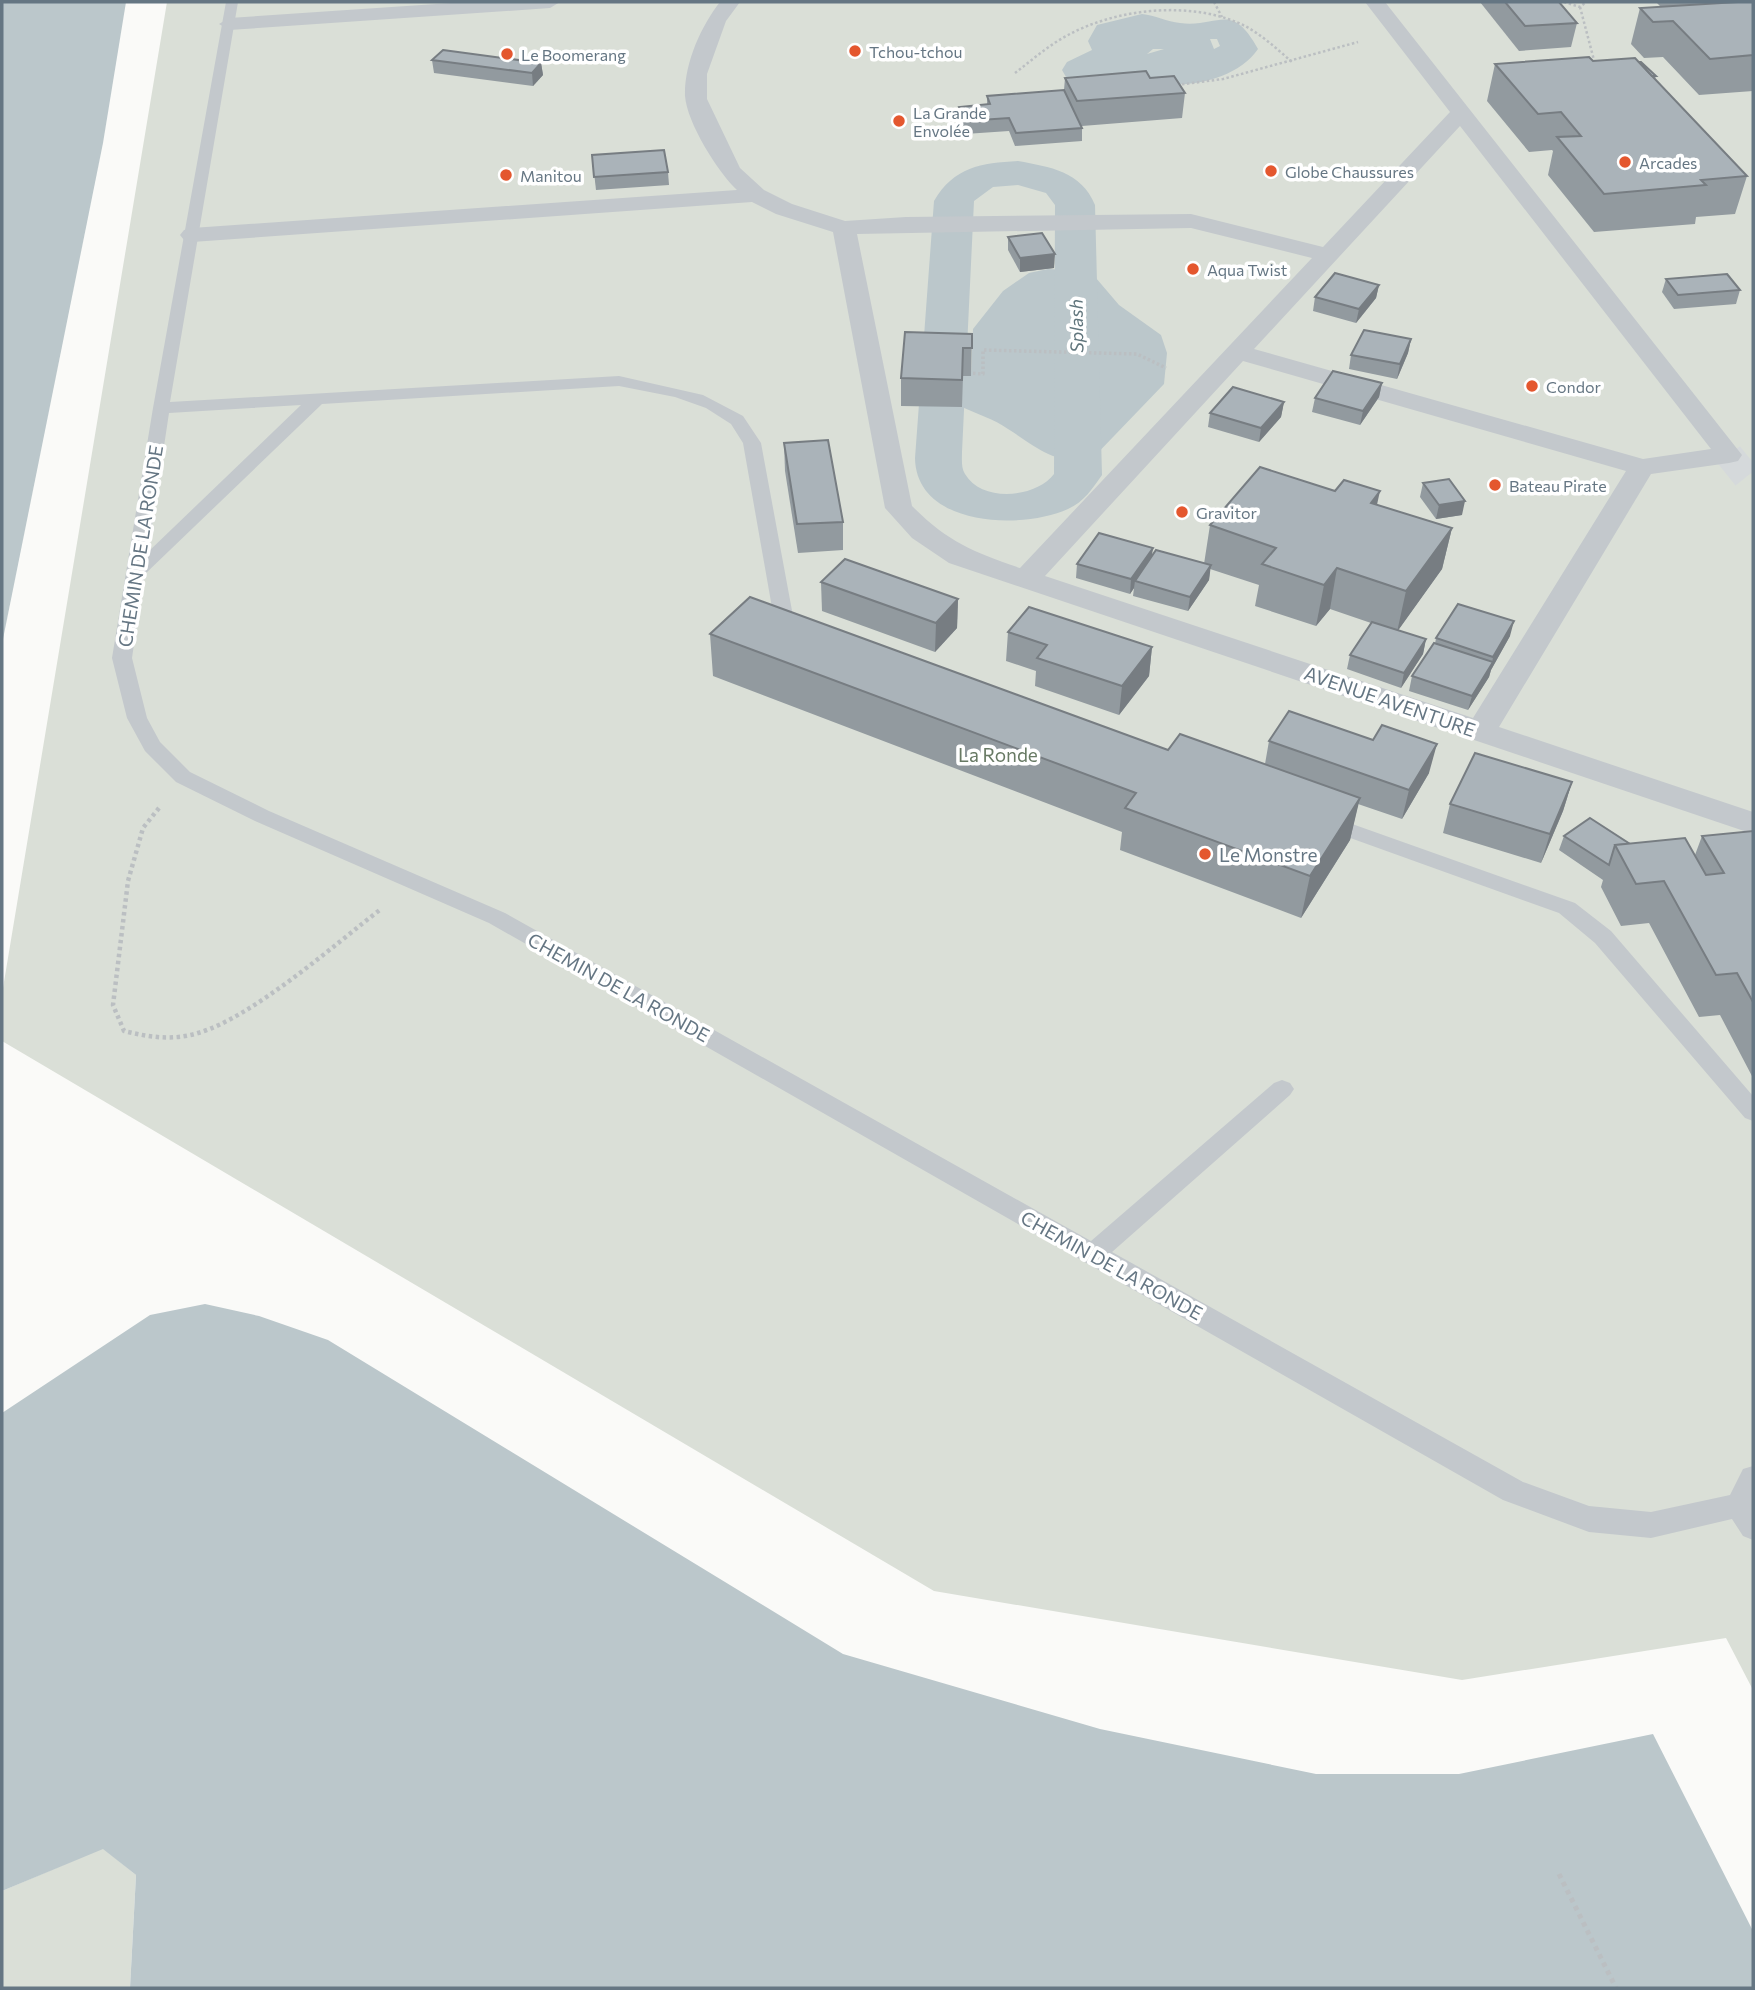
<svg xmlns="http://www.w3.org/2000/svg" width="1755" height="1990" viewBox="0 0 1755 1990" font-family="Commissioner,sans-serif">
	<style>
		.green { fill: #dadfd7 }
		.water { fill: #bbc7cb }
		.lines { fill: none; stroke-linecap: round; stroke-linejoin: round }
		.canal { fill: #bbc7cb; fill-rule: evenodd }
		.pedestrian-tunnel { stroke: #d5d9db; stroke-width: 28; stroke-dasharray: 28 14; stroke-linecap: butt }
		.path-far3 { stroke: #bbbfc2; stroke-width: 2.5; stroke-dasharray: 2.5 2.5; stroke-linecap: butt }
		.path-far2 { stroke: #bbbfc2; stroke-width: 3.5; stroke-dasharray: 2.5 2.5; stroke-linecap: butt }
		.path-far1 { stroke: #bbbfc2; stroke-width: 4.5; stroke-dasharray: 3.5 3.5; stroke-linecap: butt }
		.path { stroke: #bbbfc2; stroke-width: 5; stroke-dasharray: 4.5 4.5; stroke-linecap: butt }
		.service { fill: #c3c8cc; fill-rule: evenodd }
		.pedestrian { fill: #c3c8cc; fill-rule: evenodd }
		.wall { fill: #929a9f }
		.shaded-wall { fill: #777d82 }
		.building { fill: #aab3b9; stroke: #777d82; stroke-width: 2 }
		.poi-dot { fill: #e4572e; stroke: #fff; stroke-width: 2.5 }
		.labels { text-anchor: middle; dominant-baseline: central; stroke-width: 7; stroke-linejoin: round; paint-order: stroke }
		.far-poi-label { font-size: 16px; fill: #657683; stroke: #fff; text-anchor: start }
		.far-water-label { font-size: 18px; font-style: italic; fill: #60757c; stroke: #fff }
		.street-label { font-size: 19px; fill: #657683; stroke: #fff }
		.park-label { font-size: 19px; fill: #687a64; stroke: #fff }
		.poi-label { font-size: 19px; fill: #657683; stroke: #fff; text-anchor: start }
	</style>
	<rect width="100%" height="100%" fill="#fafaf8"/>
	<g class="green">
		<path d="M167 2H1753V1690L1726 1638 1462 1680 934 1591 2 1041V994Z"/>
		<path d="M103 1848 136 1875 130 1988H2V1891Z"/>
	</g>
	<g class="water">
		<path d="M2 2H126L103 143 2 644Z"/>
		<path d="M1048 269 1090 271 1119 305 1161 335 1167 353 1164 384 1089 462C1048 460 1041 450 1008 429 994 419 977 414 962 407L963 376 971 375 973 329 1003 291 1029 273Z"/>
		<path d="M205 1304 259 1316 328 1340 843 1654 1100 1729 1316 1774H1459L1653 1734 1753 1931V1988H130L136 1875 103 1849 2 1891V1413L150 1315Z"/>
	</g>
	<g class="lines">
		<g class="canal">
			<path d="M1142 14C1155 15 1167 22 1180 23 1219 28 1231 0 1258 49 1235 82 1181 90 1145 81L1139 71C1124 94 1094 94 1070 84L1062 70 1067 62 1092 50 1088 41 1097 25ZM1210 39H1217L1220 46 1214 49ZM1153 49H1164L1147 54Z"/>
			<path d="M1018 161C1050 167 1081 171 1095 205L1102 475C1092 489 1084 502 1068 509 1022 530 916 527 915 458L934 201C954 167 981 163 1018 161ZM1018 185 1046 193 1055 205 1054 474C1036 498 982 503 965 474 961 468 962 459 962 452L974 201 993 187Z"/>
		</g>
		<path class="pedestrian-tunnel" d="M1729 455 1753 485"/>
		<g class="path-far3">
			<path d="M1214 2 1222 17"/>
			<path d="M1564 2 1580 7 1586 2"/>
			<path d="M1580 7 1595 64"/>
			<path d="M1015 73C1032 60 1049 45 1068 35 1118 8 1193 0 1245 26 1262 35 1277 49 1292 62"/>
			<path d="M1177 85 1223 79 1358 42"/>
		</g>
		<path class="path-far2" d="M968 373 983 374V350L1137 354 1166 368"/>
		<path class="path-far1" d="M159 808 143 828 128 881 113 1005 124 1031C149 1037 172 1041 198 1033 253 1017 334 945 381 909"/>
		<path class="path" d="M1559 1874 1616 1988"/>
		<g class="service">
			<path d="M226 2H238L170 402 619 376 703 395 743 416 761 443 793 616 809 629 806 633H792L774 619 743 443 731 424 706 408 675 397 619 386 322 404 144 575 132 658 147 718 160 742 190 772 269 811 505 913 1091 1241 1274 1083 1282 1080 1290 1083 1294 1089 1290 1095 1112 1252 1523 1482 1589 1506 1651 1512 1730 1495 1743 1469 1753 1466V1540L1743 1536 1732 1519 1651 1538 1589 1532 1503 1500 489 923 255 821 176 782 145 751 127 718 112 658 153 408ZM301 405 148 552 169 413Z"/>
			<path d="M1324 814 1575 903 1611 931 1753 1096V1121L1745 1118 1595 943 1559 913 1317 826 1313 821Z"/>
		</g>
		<g class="pedestrian">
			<path d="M466 2H560L550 8 229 30 219 24 229 18Z"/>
			<path d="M720 2H740L726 21 707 74V99L740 168 764 190 792 204 845 221 906 217 1191 214 1323 247 1450 112 1365 2H1385L1742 455 1738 461 1729 463 1651 474 1499 727 1753 812V834L949 563 912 538 885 508 833 232 776 214 752 202 192 242 184 240 180 235 184 230 192 228 737 190C718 172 687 123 685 96 684 64 701 26 720 2ZM1460 126 1711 449 1643 459 1254 349ZM1191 228 1312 258 1020 568C973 552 948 542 912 506L857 234ZM1243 361 1626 471 1473 718 1045 576Z"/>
		</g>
	</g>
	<g class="wall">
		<path d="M1480 2H1559L1577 23 1571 47 1519 51Z"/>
		<path d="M1656 2H1753V91L1699 95 1663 57 1644 58 1631 44 1640 8 1661 7Z"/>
		<path d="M432 60 541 63 543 75 533 86 434 73Z"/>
		<path d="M1593 61 1639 62 1656 76 1655 79 1747 176 1735 214 1696 217 1695 224 1594 232 1548 175 1553 151 1552 150 1529 152 1487 101 1495 64Z"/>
		<path d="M1065 78H1150L1185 93 1182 118 1082 126V141L1015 146 1009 131 965 134 959 120V107L987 104V96L1064 90Z"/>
		<path d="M592 155 668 172 669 185 596 190Z"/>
		<path d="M1008 237 1054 268 1020 272 1008 250Z"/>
		<path d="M1666 279 1740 290 1736 304 1674 309 1662 292Z"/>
		<path d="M1379 285 1376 298 1356 323 1313 311 1315 297Z"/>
		<path d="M972 334 971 376H963L962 407 901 406V378Z"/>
		<path d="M1411 339 1408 353 1397 379 1349 369 1351 355Z"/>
		<path d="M1382 383 1379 397 1360 425 1312 412 1315 398Z"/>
		<path d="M1284 402 1281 417 1259 442 1208 427 1210 413Z"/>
		<path d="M784 443 843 522V550L798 553 785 471Z"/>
		<path d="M1423 483 1462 515 1436 519 1420 497Z"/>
		<path d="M1377 505 1452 528 1442 569 1398 630 1426 639 1423 654 1401 688 1347 669 1350 655 1371 623 1330 609 1316 626 1255 606 1259 585 1210 569 1209 580 1188 611 1133 596 1134 588 1130 594 1076 578 1077 564 1152 557 1204 564 1210 525Z"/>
		<path d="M821 582 958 599 957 628 935 652 822 611Z"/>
		<path d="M1008 632 1152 647 1149 676 1119 715 1035 686 1036 671 1006 661Z"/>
		<path d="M710 634 1168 750 1265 764 1269 741 1429 773 1402 819 1358 804 1350 840 1301 918 1120 850 1122 832 713 676Z"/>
		<path d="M1510 636 1491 670 1489 677 1468 710 1409 691 1412 676 1435 644 1436 638Z"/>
		<path d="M1572 782 1563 811 1541 863 1443 833 1450 804Z"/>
		<path d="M1753 831V1078L1720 1015 1699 1017 1649 923 1621 926 1601 887 1603 880 1559 850 1564 836 1630 844 1695 855 1702 836Z"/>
	</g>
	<g class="shaded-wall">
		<path d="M541 63 543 75 533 86 532 73Z"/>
		<path d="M1055 254 1054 268 1020 272V258Z"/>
		<path d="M1379 285 1376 298 1356 323 1359 309Z"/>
		<path d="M1411 339 1408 353 1397 379 1400 364Z"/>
		<path d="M1382 383 1379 397 1360 425 1363 411Z"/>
		<path d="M1284 402 1281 417 1259 442 1261 428Z"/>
		<path d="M1380 491 1371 532V503Z"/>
		<path d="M1465 501 1462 515 1436 519 1439 505Z"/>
		<path d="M1452 528 1442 569 1397 632 1406 591Z"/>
		<path d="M1153 548 1151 563 1135 581 1134 588 1130 594 1131 579Z"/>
		<path d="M1211 565 1209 580 1188 611 1190 597Z"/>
		<path d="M1337 568 1330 609 1316 626 1324 585Z"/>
		<path d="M958 599 957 628 935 652 936 623Z"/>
		<path d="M1514 621 1510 636 1491 670 1489 677 1468 710 1472 696 1492 664 1493 657Z"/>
		<path d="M1426 639 1423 654 1401 688 1404 673Z"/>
		<path d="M1152 647 1149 676 1119 715 1122 686Z"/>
		<path d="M1437 744 1429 773 1402 819 1409 790Z"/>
		<path d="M1572 782 1563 811 1541 863 1550 834Z"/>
		<path d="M1360 798 1350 840 1301 918 1310 876Z"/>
	</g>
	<g class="building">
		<path d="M1505 2H1559L1577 23 1525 26Z"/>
		<path d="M1738 2H1753V55L1710 59 1673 21 1653 22 1640 8Z"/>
		<path d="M443 50 541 63 532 73 432 60Z"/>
		<path d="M1589 57 1593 61 1635 58 1747 176 1701 180 1706 185 1604 194 1557 137 1581 136 1561 112 1538 114 1495 64Z"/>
		<path d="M1639 62H1641L1656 76H1652Z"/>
		<path d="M1146 71 1150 78 1174 76 1185 93 1077 101 1065 78Z"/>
		<path d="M1064 90 1082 128 1016 133 1009 118 965 121 959 107 990 104 987 96Z"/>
		<path d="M664 150 668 172 594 177 592 155Z"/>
		<path d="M1042 233 1055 254 1020 258 1008 237Z"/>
		<path d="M1335 273 1379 285 1359 309 1315 297Z"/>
		<path d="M1727 274 1740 290 1678 295 1666 279Z"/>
		<path d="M1364 330 1411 339 1400 364 1351 355Z"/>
		<path d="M905 332 972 334V348H963L962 380 901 378Z"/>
		<path d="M1333 371 1382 383 1363 411 1315 398Z"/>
		<path d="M1233 387 1284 402 1261 428 1210 413Z"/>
		<path d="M828 440 843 522 797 524 784 443Z"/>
		<path d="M1260 467 1335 491 1344 480 1380 491 1371 503 1452 528 1406 591 1337 568 1324 585 1262 564 1276 548 1210 525Z"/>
		<path d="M1449 479 1465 501 1439 505 1423 483Z"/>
		<path d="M1099 533 1153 548 1131 579 1077 564Z"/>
		<path d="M1156 550 1211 565 1190 597 1135 581Z"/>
		<path d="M845 559 958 599 936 623 821 582Z"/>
		<path d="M750 597 1168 750 1180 734 1360 798 1310 876 1125 808 1136 793 710 634Z"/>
		<path d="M1458 604 1514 621 1493 657 1436 638Z"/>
		<path d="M1029 607 1152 647 1122 686 1037 658 1047 645 1008 632Z"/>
		<path d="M1372 622 1426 639 1404 673 1350 655Z"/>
		<path d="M1434 643 1493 662 1472 696 1412 676Z"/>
		<path d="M1289 711 1373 740 1382 725 1437 744 1409 790 1269 741Z"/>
		<path d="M1475 753 1572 782 1550 834 1450 804Z"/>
		<path d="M1590 818 1630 844 1615 845 1609 865 1564 836Z"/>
		<path d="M1753 831V1002L1737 973 1716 975 1664 881 1636 884 1615 845 1685 838 1706 875 1724 873 1702 836Z"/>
	</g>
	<g class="poi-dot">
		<circle cx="855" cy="51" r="7"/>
		<circle cx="507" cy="54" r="7"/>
		<circle cx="899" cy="121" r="7"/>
		<circle cx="1625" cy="162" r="7"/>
		<circle cx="1271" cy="171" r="7"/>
		<circle cx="506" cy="175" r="7"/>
		<circle cx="1193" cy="269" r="7"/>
		<circle cx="1532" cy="386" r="7"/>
		<circle cx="1495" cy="485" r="7"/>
		<circle cx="1182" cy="512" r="7"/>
		<circle cx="1205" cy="854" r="7"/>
	</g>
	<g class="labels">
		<g class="far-poi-label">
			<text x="869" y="51">Tchou-tchou</text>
			<text x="521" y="54">Le Boomerang</text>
			<text x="913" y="112">La Grande<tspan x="913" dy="18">Envolée</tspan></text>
			<text x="1639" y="162">Arcades</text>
			<text x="1285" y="171">Globe Chaussures</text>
			<text x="520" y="175">Manitou</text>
			<text x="1207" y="269">Aqua Twist</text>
			<text x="1546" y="386">Condor</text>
			<text x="1509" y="485">Bateau Pirate</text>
			<text x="1196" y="512">Gravitor</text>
		</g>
		<g class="far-water-label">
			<text transform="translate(1076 326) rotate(-91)">Splash</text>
		</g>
		<g class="street-label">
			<text transform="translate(140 546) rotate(-81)">CHEMIN DE LA RONDE</text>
			<text transform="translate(1390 701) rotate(19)">AVENUE AVENTURE</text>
			<text transform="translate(619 987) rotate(29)">CHEMIN DE LA RONDE</text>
			<text transform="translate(1112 1265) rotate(29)">CHEMIN DE LA RONDE</text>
		</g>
		<g class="park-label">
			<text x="998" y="754">La Ronde</text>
		</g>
		<g class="poi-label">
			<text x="1219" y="854">Le Monstre</text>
		</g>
	</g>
	<rect width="1755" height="1990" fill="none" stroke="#657683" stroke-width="7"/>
</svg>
